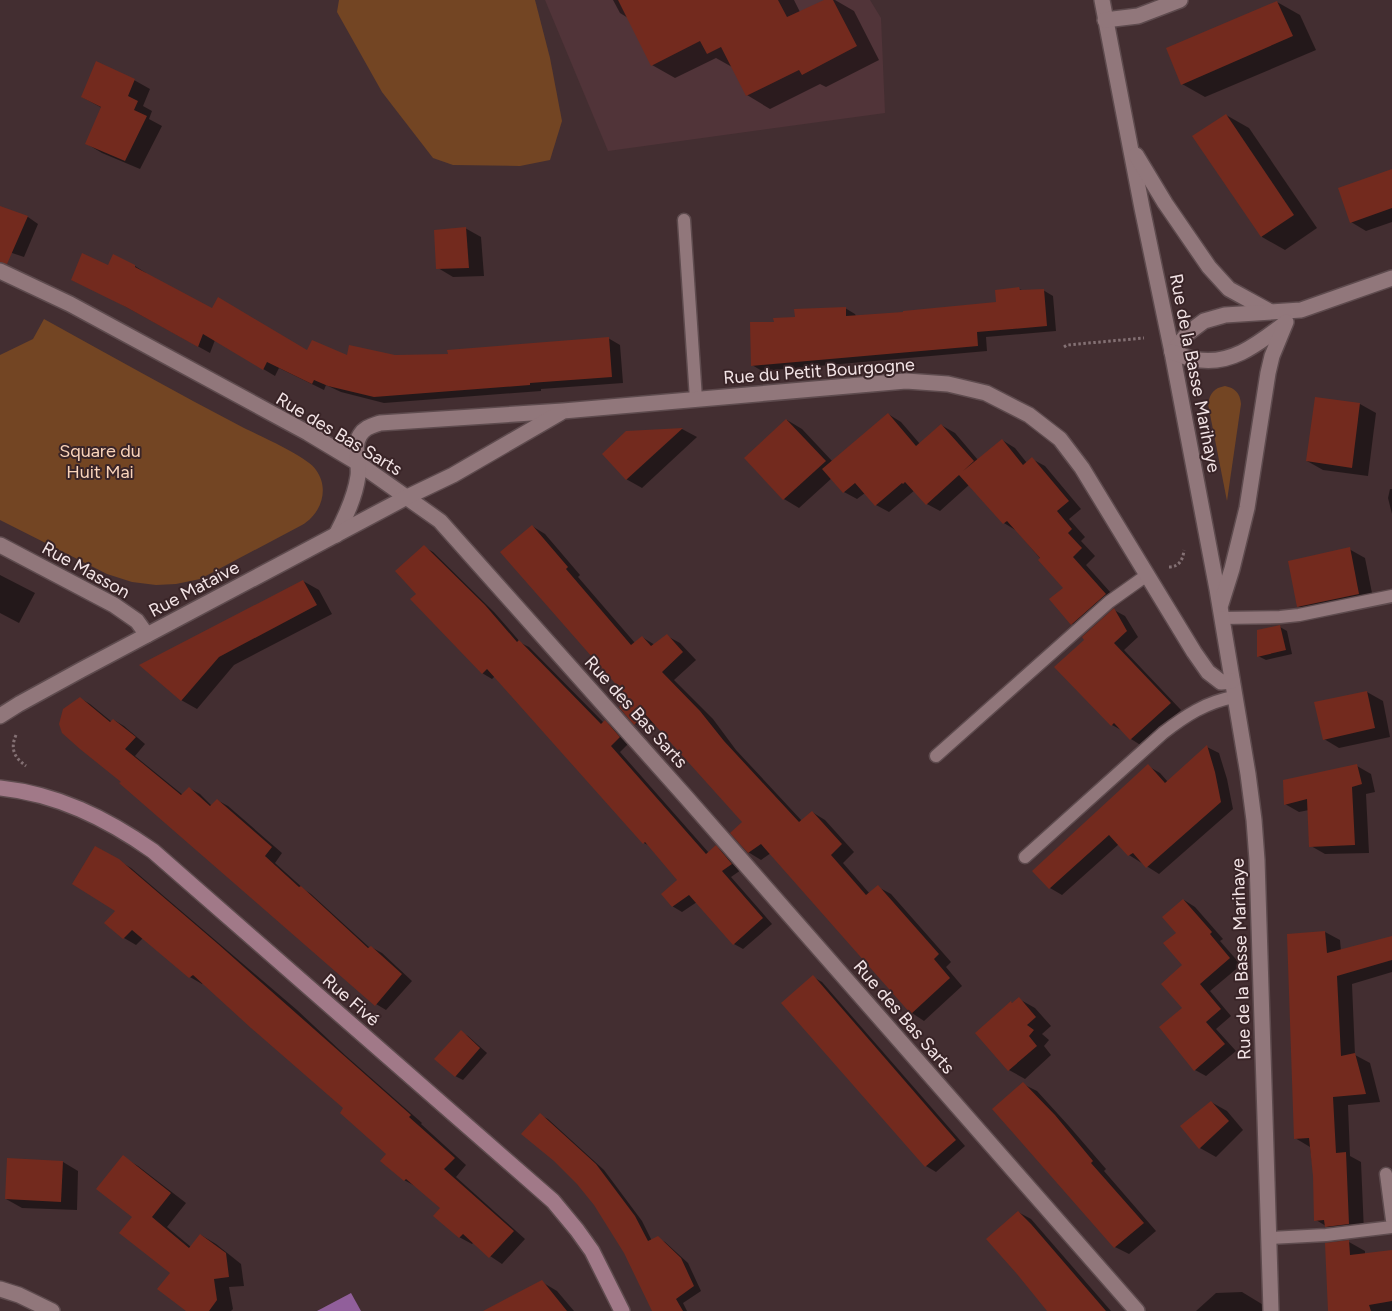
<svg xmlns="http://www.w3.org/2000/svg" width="1392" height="1311" viewBox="0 0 1392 1311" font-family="Figtree,sans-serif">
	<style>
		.built { fill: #513439 }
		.green { fill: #734523 }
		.water { fill: #915f9b }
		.shadow { fill: #0007 }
		.building { fill: #732a1e }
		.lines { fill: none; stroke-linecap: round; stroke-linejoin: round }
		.lane-casing { stroke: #5e4b4e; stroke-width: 15 }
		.street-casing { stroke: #5e4b4e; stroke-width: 18 }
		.secondary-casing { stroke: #5e4b4e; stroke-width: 18 }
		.path { stroke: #847174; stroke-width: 3; stroke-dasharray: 2.5 2.5; stroke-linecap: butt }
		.lane { stroke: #91777b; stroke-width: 12 }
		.street { stroke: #91777b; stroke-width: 15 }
		.secondary { stroke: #a17988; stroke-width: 15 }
		.labels { text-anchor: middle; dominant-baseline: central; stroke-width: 4; stroke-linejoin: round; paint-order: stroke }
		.street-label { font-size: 18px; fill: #f3e4e6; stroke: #392427 }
		.park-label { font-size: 18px; fill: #fad4bb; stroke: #392427 }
	</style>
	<rect width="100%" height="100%" fill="#432e31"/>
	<path class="built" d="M545 0H870L881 18 885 113 608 151Z"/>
	<g class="green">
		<path d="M339 0H535L550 58 562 121 550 160 520 166 453 165 433 158 382 92 337 12Z"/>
		<path d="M44 319C111 356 177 393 244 428 260 436 308 457 316 470 330 489 321 514 302 525L200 579 176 584 156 585 132 582 107 574 0 520V355L33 339Z"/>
		<path d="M1225 386C1235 388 1240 393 1241 404L1227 501 1208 404C1210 393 1214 388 1225 386Z"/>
	</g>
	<path class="water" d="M351 1293 361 1311H317Z"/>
	<g class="shadow">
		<path d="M613 0H794L800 12 827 0H835L854 11 879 60 826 87 820 84 770 109 747 95 732 67 716 58 675 78 652 65 628 18 620 13Z"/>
		<path d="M1277 2 1300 15 1316 50 1205 97 1182 84Z"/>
		<path d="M134 80 150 89 143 106 152 111 149 119 162 126 140 169 102 153 87 144 102 108 82 97Z"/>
		<path d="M1226 115 1249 128 1317 228 1285 250 1262 237 1194 136Z"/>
		<path d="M1392 172V222L1366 231 1351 222Z"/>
		<path d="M0 207 28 217 38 224 24 257 0 249Z"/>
		<path d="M465 228 481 237 484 276 453 277 438 268Z"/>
		<path d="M135 266 146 273V275L213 310 308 352 348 357 449 355 608 338 620 345 623 383 541 389V391L384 403 341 392 326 385 324 390 279 368 275 376 215 340 210 353 110 298 72 280 109 267Z"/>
		<path d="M1019 289 1024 291 1043 290 1053 296 1056 331 986 337 987 351 762 371 752 365 775 323 845 308 855 314 856 316 905 314 998 303Z"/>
		<path d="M1316 398 1360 404 1376 413 1368 476 1323 470 1307 461Z"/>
		<path d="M888 414 901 422 920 444 941 425 955 433 978 460 1002 440 1015 448 1027 463 1032 459 1045 466 1081 509 1069 519 1085 537 1081 541 1095 556 1086 565 1119 602 1085 631 1072 624 1065 588 1017 531 1004 523 969 485 940 511 927 504 915 490 889 512 876 505 865 493 857 499 844 492 832 478 799 508 784 499 746 458 787 420 802 429 833 462Z"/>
		<path d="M682 429 697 437 642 488 626 479 627 432Z"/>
		<path d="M1390 489H1392V514L1388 498Z"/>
		<path d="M532 526 545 534 580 575 578 577 635 643 642 637 655 645 667 636 680 643 696 660 674 680 713 719 736 750 802 821 812 812 825 820 854 852 843 863 870 894 878 887 891 894 951 962 946 967 962 986 924 1021 912 1013 771 853 761 860 748 852 743 822 656 724 648 731 635 724 630 698Z"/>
		<path d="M424 547 433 552 494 612 521 643 529 647 604 723 605 722 615 727 629 743 620 752 709 853 716 847 726 852 741 870 731 877 772 924 743 949 734 944 697 902 682 912 672 906 679 880 650 846 644 843 495 676 492 679 482 673 417 594Z"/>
		<path d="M1349 549 1365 558 1374 603 1314 615 1298 606Z"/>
		<path d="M0 575 35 593 19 623 0 613Z"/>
		<path d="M303 581 319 590 332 614 234 665 197 709 181 700 141 665Z"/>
		<path d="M1114 610 1125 616 1138 637 1124 650 1181 710 1142 746 1131 739 1123 731 1112 725 1086 640Z"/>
		<path d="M1280 627 1287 631 1292 654 1266 660 1258 656Z"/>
		<path d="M1367 692 1383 701 1390 737 1339 748 1324 739Z"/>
		<path d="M80 698 90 704 112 722 114 720 124 726 145 744 135 756 183 795 189 788 200 794 212 806 217 800 228 806 282 853 275 863 305 890 311 894 370 948 371 947 382 953 412 981 386 1010 376 1004 122 782Z"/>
		<path d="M1207 747 1219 753 1227 779 1233 809 1159 874 1129 855 1119 844 1062 895 1050 888 1034 871 1148 766 1160 773 1168 782Z"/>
		<path d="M1357 766 1371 774 1375 792 1366 794 1369 853 1325 854 1311 846 1309 810 1299 812 1285 804Z"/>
		<path d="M96 847 131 868 297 1010 345 1055 422 1123 421 1124 466 1165 456 1177 525 1239 502 1264 490 1256 474 1242 472 1244 459 1237 441 1208 417 1187 404 1180 388 1154 344 1108 203 983 202 984 190 977 143 938 136 945 124 938 106 923 117 910Z"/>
		<path d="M1184 900 1195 907 1223 939 1220 941 1241 965 1210 991 1231 1016 1216 1029 1236 1051 1206 1076 1195 1070 1184 1008 1183 966 1177 933Z"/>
		<path d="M1325 932 1340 940 1341 951 1392 937V972L1352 984 1355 1055 1370 1063 1380 1102 1348 1105 1350 1156 1361 1162 1364 1232 1341 1235 1316 1220 1314 1176 1310 1147 1295 1138Z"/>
		<path d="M813 977 822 982 965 1146 936 1172 926 1166 783 1004Z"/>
		<path d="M1019 999 1035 1008 1051 1026 1042 1034 1049 1040 1044 1046 1051 1055 1025 1079 1009 1070 1011 1002 1013 1004Z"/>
		<path d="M461 1032 468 1036 487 1053 463 1080 455 1076Z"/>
		<path d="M1023 1084 1037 1091 1068 1125 1106 1169 1104 1171 1156 1231 1129 1254 1115 1247Z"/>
		<path d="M1211 1102 1227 1111 1243 1130 1216 1157 1200 1148Z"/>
		<path d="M540 1115 548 1119 604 1170 642 1221 652 1241 657 1238 665 1242 688 1263 701 1291 683 1303 687 1311H654L625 1253Z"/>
		<path d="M123 1157 138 1166 186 1203 167 1227 191 1247 201 1235 216 1244 241 1264 244 1286 229 1287 233 1309 231 1311H188L172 1273 134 1217Z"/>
		<path d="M63 1162 78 1171 77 1210 22 1208 6 1199Z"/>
		<path d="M1018 1212 1031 1219 1111 1311H1048Z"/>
		<path d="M1349 1242 1365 1251V1255L1392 1252V1311H1330L1327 1244Z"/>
		<path d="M542 1282 557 1291 574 1311H487Z"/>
		<path d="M1242 1292 1265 1306 1266 1311H1196L1216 1293Z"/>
	</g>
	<g class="building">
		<path d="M618 0H778L787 17 824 0H833L857 46 802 75 799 70 746 96 721 47 707 54 700 41 651 66Z"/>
		<path d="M1277 1 1293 36 1181 85 1166 48Z"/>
		<path d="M96 61 135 79 128 96 138 101 134 110 147 116 125 161 85 144 101 107 81 97Z"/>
		<path d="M1226 114 1294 215 1261 237 1192 136Z"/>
		<path d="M1392 169V208L1350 223 1338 188Z"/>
		<path d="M0 206 28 216 7 264 0 262Z"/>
		<path d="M466 227 469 268 436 269 434 230Z"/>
		<path d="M82 253 108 265 113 254 135 265V267L212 308 218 297 307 350 312 340 347 355 349 345 395 355 448 354 447 350 609 337 612 377 530 383V385L374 397 328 386 314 380 312 384 267 362 263 370 203 334 198 347 126 307 71 280Z"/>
		<path d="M1019 287 1020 290 1044 289 1047 326 977 332 978 346 751 366 750 322H774L773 318 795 317 794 309 846 307V316L903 312V311L996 302 995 290Z"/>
		<path d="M1315 397 1360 403 1352 468 1306 461Z"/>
		<path d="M888 413 916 446 941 424 974 461 963 471 1002 439 1023 465 1032 457 1069 501 1057 511 1072 529 1068 533 1082 548 1073 557 1106 594 1071 625 1049 599 1063 588 1038 560 1040 558 1007 521 1003 524 959 475 926 505 905 482 903 484 902 483 875 506 855 483 843 493 822 469Z"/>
		<path d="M786 419 826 461 783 500 744 458Z"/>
		<path d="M683 428 626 480 602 454 626 431Z"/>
		<path d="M532 525 568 567 566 569 631 645 642 636 651 646 667 634 683 652 662 672 700 711 724 741 799 822 812 811 842 844 831 855 866 895 878 885 939 954 934 959 950 978 911 1014 761 844 748 853 730 833 742 822 645 714 634 725 619 707 628 698 500 552Z"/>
		<path d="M424 545 485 605 517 642 519 640 601 724 605 720 620 737 611 746 706 854 716 845 732 864 722 871 763 918 733 945 689 895 672 907 661 894 677 880 645 842 643 844 487 669 482 674 410 599 416 594 395 571Z"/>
		<path d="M1350 547 1359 594 1297 607 1288 561Z"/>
		<path d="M303 580 317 605 219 657 181 701 139 665Z"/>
		<path d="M1114 608 1127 631 1114 643 1171 703 1130 740 1114 723 1111 726 1054 667 1084 640 1082 637Z"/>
		<path d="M1280 625 1286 650 1257 657V630Z"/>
		<path d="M1367 691 1375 728 1323 740 1314 702Z"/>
		<path d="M80 697 110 722 113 719 136 737 125 749 181 795 189 787 210 806 217 799 272 847 265 856 299 887 301 886 368 948 371 946 402 974 375 1006 119 783 121 782 80 749 62 733 59 724 63 709Z"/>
		<path d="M1207 745 1215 772 1221 802 1146 868 1133 853 1128 856 1109 835 1049 889 1032 871 1148 764 1165 783Z"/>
		<path d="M1357 764 1362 784 1352 787 1355 845 1309 847 1307 799 1284 805 1283 780Z"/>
		<path d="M95 846 119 859 218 944 411 1115 409 1117 455 1158 444 1169 514 1231 489 1258 463 1234 459 1238 433 1216 440 1208 406 1179 404 1181 380 1161 386 1154 340 1113 343 1108 251 1028 193 975 189 978 132 930 123 939 104 923 115 911 72 884Z"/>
		<path d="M1183 899 1212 932 1210 934 1230 958 1200 984 1221 1009 1206 1022 1225 1044 1194 1071 1159 1027 1182 1008 1161 984 1182 965 1163 943 1176 933 1162 917Z"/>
		<path d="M1325 931 1327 953 1392 936V960L1337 976 1341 1056 1355 1053 1366 1094 1333 1097 1336 1153 1346 1152 1349 1224 1325 1227 1324 1220 1314 1221 1313 1176 1309 1138 1294 1139 1287 934Z"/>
		<path d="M813 975 956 1140 925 1167 781 1003Z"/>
		<path d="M1019 997 1036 1017 1027 1025 1034 1030 1029 1036 1037 1046 1008 1071 975 1033 1011 1001 1012 1003Z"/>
		<path d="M461 1030 480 1048 455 1077 434 1059Z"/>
		<path d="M1023 1082 1055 1115 1093 1161 1091 1163 1144 1223 1114 1248 992 1109Z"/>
		<path d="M1211 1101 1229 1121 1199 1149 1180 1126Z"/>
		<path d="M540 1113 596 1164 635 1216 648 1241 658 1236 681 1258 694 1286 676 1299 683 1311H652L624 1253 594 1205 577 1184 554 1161 521 1134Z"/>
		<path d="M123 1155 171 1193 152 1217 189 1248 200 1234 226 1253 229 1277 214 1279 217 1300 209 1311H186L157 1289 170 1273 119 1233 132 1217 96 1189Z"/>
		<path d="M7 1158 63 1161 61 1202 5 1199Z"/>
		<path d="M1018 1211 1031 1224 1106 1311H1047L1017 1274 986 1239Z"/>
		<path d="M1349 1240 1350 1255 1392 1250V1301L1369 1305 1371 1311H1328L1325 1243Z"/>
		<path d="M542 1280 567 1311H483Z"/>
	</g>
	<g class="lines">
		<defs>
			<g id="lane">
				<path d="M684 220 696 399"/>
				<path d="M1221 618 1280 617 1299 615 1392 596"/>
				<path d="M936 756 1109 602 1147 575"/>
				<path d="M1025 857 1163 733C1185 716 1206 702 1234 697"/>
				<path d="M1386 1174 1392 1220"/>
				<path d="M1269 1238 1326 1235 1392 1227"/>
			</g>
			<g id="street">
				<path d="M1102 0 1142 208 1172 352 1217 589 1248 774 1254 820 1257 860 1271 1311"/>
				<path d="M1105 20 1138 16 1180 0"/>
				<path d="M1136 155 1165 203 1209 267 1229 289 1269 311"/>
				<path d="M0 271 70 304 308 433 358 463 440 521 686 797 1137 1311"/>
				<path d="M1172 352 1188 333 1204 321 1225 315 1301 310 1392 278"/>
				<path d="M1172 352C1179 354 1187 358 1194 359 1229 367 1258 344 1284 324"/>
				<path d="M336 535C346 516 355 497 358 476 360 462 352 448 360 435 365 427 372 426 380 423L563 411 906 381 948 384 986 393 1029 415 1060 439 1082 468 1194 652 1208 672 1221 682 1232 681"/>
				<path d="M0 545 114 605 137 621 147 635"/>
				<path d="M1221 604 1232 569 1247 508 1268 373 1272 356 1286 322"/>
				<path d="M0 716 19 704 81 670 407 497 453 475 560 413"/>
				<path d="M0 1289 19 1295 52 1311"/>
			</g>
			<path id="secondary" d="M0 788C57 794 106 818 153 851L553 1201 577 1230 592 1251 622 1311"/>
		</defs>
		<use href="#lane" class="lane-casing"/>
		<use href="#street" class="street-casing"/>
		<use href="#secondary" class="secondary-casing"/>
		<g class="path">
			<path d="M1064 347 1067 345 1144 338"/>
			<path d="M1169 567C1179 567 1183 560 1184 550"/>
			<path d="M16 735C10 749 14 757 26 766"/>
		</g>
		<use href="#lane" class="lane"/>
		<use href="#street" class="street"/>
		<use href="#secondary" class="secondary"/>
	</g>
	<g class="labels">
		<g class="street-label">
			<text transform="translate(819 371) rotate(-4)">Rue du Petit Bourgogne</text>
			<text transform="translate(1195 373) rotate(79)">Rue de la Basse Marihaye</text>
			<text transform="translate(339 434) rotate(31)">Rue des Bas Sarts</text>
			<text transform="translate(86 570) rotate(29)">Rue Masson</text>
			<text transform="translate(194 589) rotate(-28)">Rue Mataive</text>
			<text transform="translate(636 712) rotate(48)">Rue des Bas Sarts</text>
			<text transform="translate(1241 959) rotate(-92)">Rue de la Basse Marihaye</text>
			<text transform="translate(351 1000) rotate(41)">Rue Fivé</text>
			<text transform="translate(904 1017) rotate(49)">Rue des Bas Sarts</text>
		</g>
		<g class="park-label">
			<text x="100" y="451">Square du<tspan x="100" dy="21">Huit Mai</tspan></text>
		</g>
	</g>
</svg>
